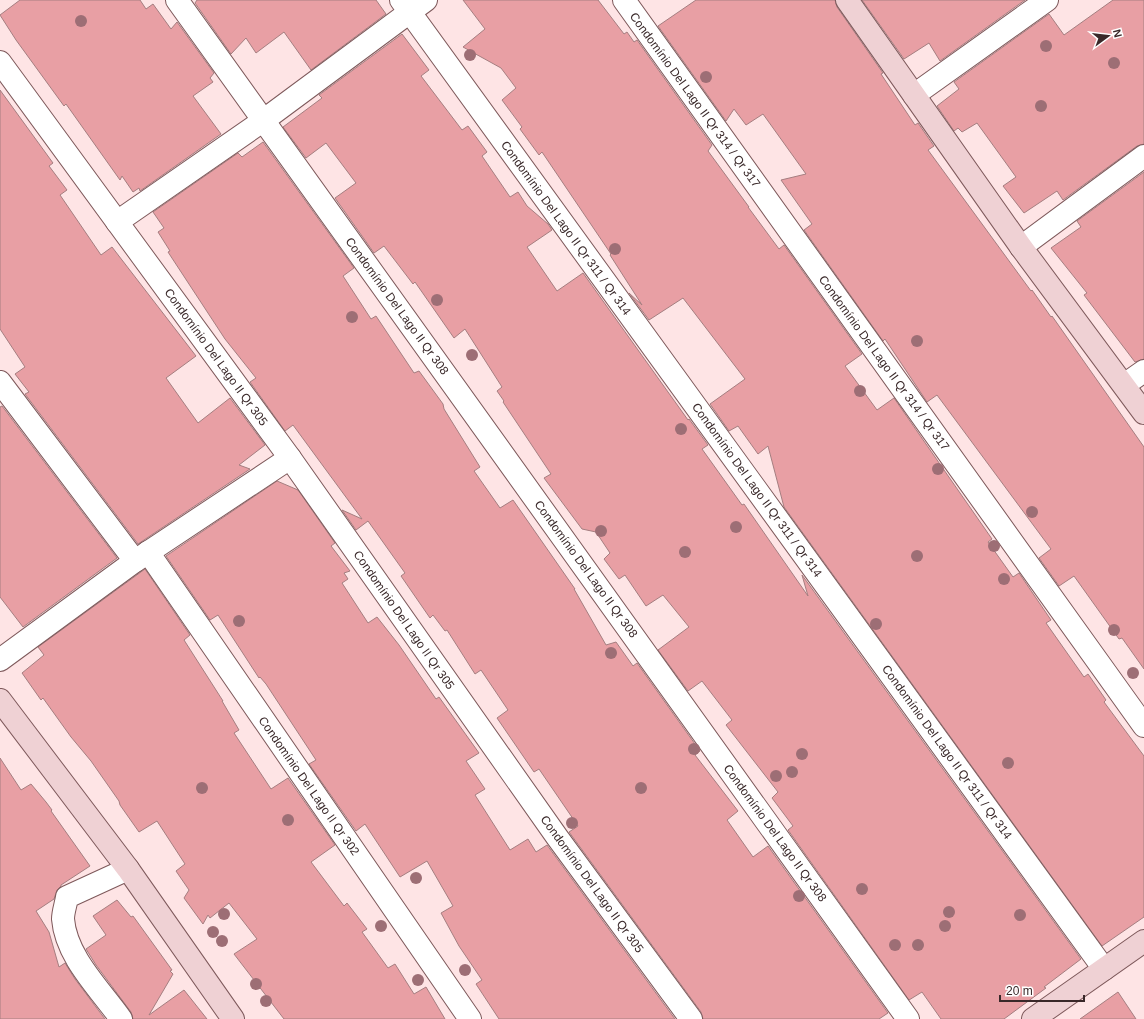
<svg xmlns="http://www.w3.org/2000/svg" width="1144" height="1019" viewBox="0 0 1144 1019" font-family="Helvetica,sans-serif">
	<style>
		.building { fill: #e89fa4; stroke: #a57e80 }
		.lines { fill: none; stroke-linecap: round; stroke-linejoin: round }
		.street-casing { stroke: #7e595b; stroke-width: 24 }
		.secondary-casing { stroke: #7e595b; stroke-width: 24 }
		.street { stroke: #fff; stroke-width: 22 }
		.secondary { stroke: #efd1d4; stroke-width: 22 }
		.tree { fill: #9d6e75 }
		.labels { text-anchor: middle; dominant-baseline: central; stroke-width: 3; stroke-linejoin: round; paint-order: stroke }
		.street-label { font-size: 12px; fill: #392829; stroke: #fff }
	</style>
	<rect width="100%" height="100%" fill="#fee4e5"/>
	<g class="building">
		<path d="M20 0H140L146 9 153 4 171 29 177 22 214 73 210 78 213 82 193 96 221 134 140 191 139 188 133 192 122 176 120 180 66 104 64 106 16 40 0 15Z"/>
		<path d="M197 0H376L386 14 311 70 284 32 256 53 246 38 231 54 195 3Z"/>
		<path d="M463 0H598L624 34 627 32 634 42 637 40 712 145 708 151 749 207H748L779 249 784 245 862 354 845 366 877 410 894 398 992 539 988 542 1013 577 1019 573 1051 620 1046 623 1084 677 1088 674 1106 700 1104 702 1144 756V917L1102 946 784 507 768 446 758 454 738 426 729 431 710 404 745 379 683 298 649 320 629 293 642 305 610 255 611 254 542 152 539 155 520 129 522 127 502 100 516 88 501 68 463 47 485 29Z"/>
		<path d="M696 0H835L837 7 883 73 881 74 915 125 918 123 934 146 928 150 1031 291 1032 290 1051 317 1052 316 1144 447V669L1122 638 1119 639 1074 576 1059 586 1039 558 1051 549 937 395 927 402 885 339 883 341 804 230 812 224 781 180 806 174 763 114 746 125 734 109 726 121 658 26Z"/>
		<path d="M862 0H1025L940 61 929 43 904 59Z"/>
		<path d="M1113 0H1144V144L1137 146 1063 200 1057 191 1024 213 1003 186 1016 177 977 123 962 132 958 128 954 131 937 106 959 89 954 82 1049 14 1064 35Z"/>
		<path d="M402 34 429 70 421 76 462 130 468 126 487 152 482 156 510 197 518 192 527 206 548 224 552 230 527 247 557 291 583 273 688 420 689 419 708 445 702 449 742 505 744 504 808 596 802 575 1081 959 1044 987 1046 988 1004 1019H941L922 992 909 1000 788 830 793 826 772 798 778 792 726 725 732 720 702 681 688 691 658 650 689 627 663 595 646 606 625 575 619 579 604 559 610 553 596 532 582 529 544 478 551 474 503 402 504 401 497 391 502 387 465 329 454 338 415 282 413 284 384 246 374 253 335 198 356 183 326 143 306 158 283 127 322 98 319 95Z"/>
		<path d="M0 90 53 163 49 166 67 190 60 195 101 255 112 247 196 356 166 378 198 423 230 398 265 445 239 465 250 469 138 544 25 394 29 392 15 374 25 367 0 329Z"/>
		<path d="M263 142 354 268 343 276 371 319 376 316 414 373 419 371 443 404 444 409 480 467 474 471 500 508 513 500 575 589H574L606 645 616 642 633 666 637 663 700 751 695 755 738 811 727 820 753 857 768 846 888 1013 879 1019H703L701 1012 569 832 578 826 539 769 534 772 497 718 508 710 481 670 475 674 447 630 445 631 433 615 430 618 401 576 405 573 368 521 356 530 342 510 362 519 293 425 285 431 250 382 256 378 225 339 168 252 170 251 158 232 164 228 153 212 238 153 242 157Z"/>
		<path d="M1144 172V359L1135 362 1084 295 1087 293 1051 248 1081 227 1077 221Z"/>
		<path d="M2 406 117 558 23 627 0 597V407Z"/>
		<path d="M277 481 298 490 335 543 331 546 350 571 344 573 348 579 342 583 368 623 377 617 399 645 436 699 439 697 479 753 466 761 485 789 475 795 510 850 528 839 536 852 547 845 675 1019H499L476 984 482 980 459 946 441 913 453 906 427 861 400 877 365 824 356 831 309 764 316 760 266 684 260 677 259 678 218 615 210 620 166 556Z"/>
		<path d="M145 569 190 635 184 640 223 701H222L239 730 234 733 271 789 288 778 335 845 311 862 344 906 347 903 367 929 362 932 388 968 395 964 414 994 426 987 445 1019H284L234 954 257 939 229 903 210 918 208 915 203 924 184 898 189 890 176 871 185 864 157 821 139 832 120 805 119 801 91 761 71 737 43 698 41 700 22 673 44 655 38 647Z"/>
		<path d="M0 758 21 790 31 784 46 802 52 810 51 811 90 866 61 885V886L57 890 54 899 36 911 49 932 59 967 65 963 75 979 105 1019H0Z"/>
		<path d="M117 900 131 917 133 916 172 970 170 971 173 974 149 1015 184 990 207 1019H133L131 1012 96 965 86 949 106 935 93 916Z"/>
		<path d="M1118 992 1136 1019H1080Z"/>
	</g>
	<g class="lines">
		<defs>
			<g id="street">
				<path d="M177 0 908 1019"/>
				<path d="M401 0 1104 969"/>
				<path d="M624 0 1144 726"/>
				<path d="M0 62 290 458 557 837 691 1019"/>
				<path d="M914 95 1047 0"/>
				<path d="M117 222 264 120 426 0"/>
				<path d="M1021 247 1144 156"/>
				<path d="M0 382 135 561"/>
				<path d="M1124 385 1144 371"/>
				<path d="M148 552 470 1019"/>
				<path d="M0 660 135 561 290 458"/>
				<path d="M121 1019C100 989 66 957 63 919 63 912 66 904 67 897L128 869"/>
			</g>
			<g id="secondary">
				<path d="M847 0 1021 247 1144 413"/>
				<path d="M0 700 128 869 233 1019"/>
				<path d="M1033 1019 1144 941"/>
			</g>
		</defs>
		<use href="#street" class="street-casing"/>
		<use href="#secondary" class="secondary-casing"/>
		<use href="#street" class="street"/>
		<use href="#secondary" class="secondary"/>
	</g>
	<g class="tree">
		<circle cx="81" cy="21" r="6"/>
		<circle cx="1046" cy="46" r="6"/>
		<circle cx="470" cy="55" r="6"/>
		<circle cx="1114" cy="63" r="6"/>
		<circle cx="706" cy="77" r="6"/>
		<circle cx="1041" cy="106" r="6"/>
		<circle cx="615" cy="249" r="6"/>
		<circle cx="437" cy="300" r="6"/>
		<circle cx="352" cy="317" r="6"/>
		<circle cx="917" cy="341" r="6"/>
		<circle cx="472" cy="355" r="6"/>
		<circle cx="860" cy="391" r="6"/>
		<circle cx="681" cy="429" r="6"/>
		<circle cx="938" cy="469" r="6"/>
		<circle cx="1032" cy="512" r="6"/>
		<circle cx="736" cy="527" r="6"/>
		<circle cx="601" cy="531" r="6"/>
		<circle cx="994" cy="546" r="6"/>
		<circle cx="685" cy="552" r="6"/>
		<circle cx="917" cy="556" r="6"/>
		<circle cx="1004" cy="579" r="6"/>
		<circle cx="239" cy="621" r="6"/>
		<circle cx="876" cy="624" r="6"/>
		<circle cx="1114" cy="630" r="6"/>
		<circle cx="611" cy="653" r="6"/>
		<circle cx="1133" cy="673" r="6"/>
		<circle cx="694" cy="749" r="6"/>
		<circle cx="802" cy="754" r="6"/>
		<circle cx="1008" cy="763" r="6"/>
		<circle cx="792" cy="772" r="6"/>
		<circle cx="776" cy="776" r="6"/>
		<circle cx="202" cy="788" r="6"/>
		<circle cx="641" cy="788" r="6"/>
		<circle cx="288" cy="820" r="6"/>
		<circle cx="572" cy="823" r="6"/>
		<circle cx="416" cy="878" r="6"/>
		<circle cx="862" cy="889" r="6"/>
		<circle cx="799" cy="896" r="6"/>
		<circle cx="949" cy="912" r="6"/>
		<circle cx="224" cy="914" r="6"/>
		<circle cx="1020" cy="915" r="6"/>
		<circle cx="381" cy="926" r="6"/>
		<circle cx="945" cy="926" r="6"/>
		<circle cx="213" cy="932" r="6"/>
		<circle cx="222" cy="941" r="6"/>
		<circle cx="895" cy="945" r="6"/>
		<circle cx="918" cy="945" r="6"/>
		<circle cx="465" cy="970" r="6"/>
		<circle cx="418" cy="980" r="6"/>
		<circle cx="256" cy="984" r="6"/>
		<circle cx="266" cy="1001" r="6"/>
	</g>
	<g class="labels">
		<g class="street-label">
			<text transform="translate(695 100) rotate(54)">Condomínio Del Lago II Qr 314 / Qr 317</text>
			<text transform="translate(566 228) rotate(54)">Condomínio Del Lago II Qr 311 / Qr 314</text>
			<text transform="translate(397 306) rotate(54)">Condomínio Del Lago II Qr 308</text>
			<text transform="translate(216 357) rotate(54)">Condomínio Del Lago II Qr 305</text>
			<text transform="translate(884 363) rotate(54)">Condomínio Del Lago II Qr 314 / Qr 317</text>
			<text transform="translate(757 490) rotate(54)">Condomínio Del Lago II Qr 311 / Qr 314</text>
			<text transform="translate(586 569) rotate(54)">Condomínio Del Lago II Qr 308</text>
			<text transform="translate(404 620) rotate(55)">Condomínio Del Lago II Qr 305</text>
			<text transform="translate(947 752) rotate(54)">Condomínio Del Lago II Qr 311 / Qr 314</text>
			<text transform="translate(309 786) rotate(55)">Condomínio Del Lago II Qr 302</text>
			<text transform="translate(775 833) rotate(54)">Condomínio Del Lago II Qr 308</text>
			<text transform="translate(592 884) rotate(54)">Condomínio Del Lago II Qr 305</text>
		</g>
	</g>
	<g transform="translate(1108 36) rotate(75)" stroke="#ffffff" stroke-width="3" paint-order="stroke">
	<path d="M0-3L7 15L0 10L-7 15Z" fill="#392829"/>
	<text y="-6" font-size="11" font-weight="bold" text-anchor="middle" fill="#392829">N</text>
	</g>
	<path d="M1000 995v6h84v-6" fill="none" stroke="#392829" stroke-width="2"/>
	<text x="1006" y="995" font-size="12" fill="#392829" stroke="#ffffff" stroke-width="3" paint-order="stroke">20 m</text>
</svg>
